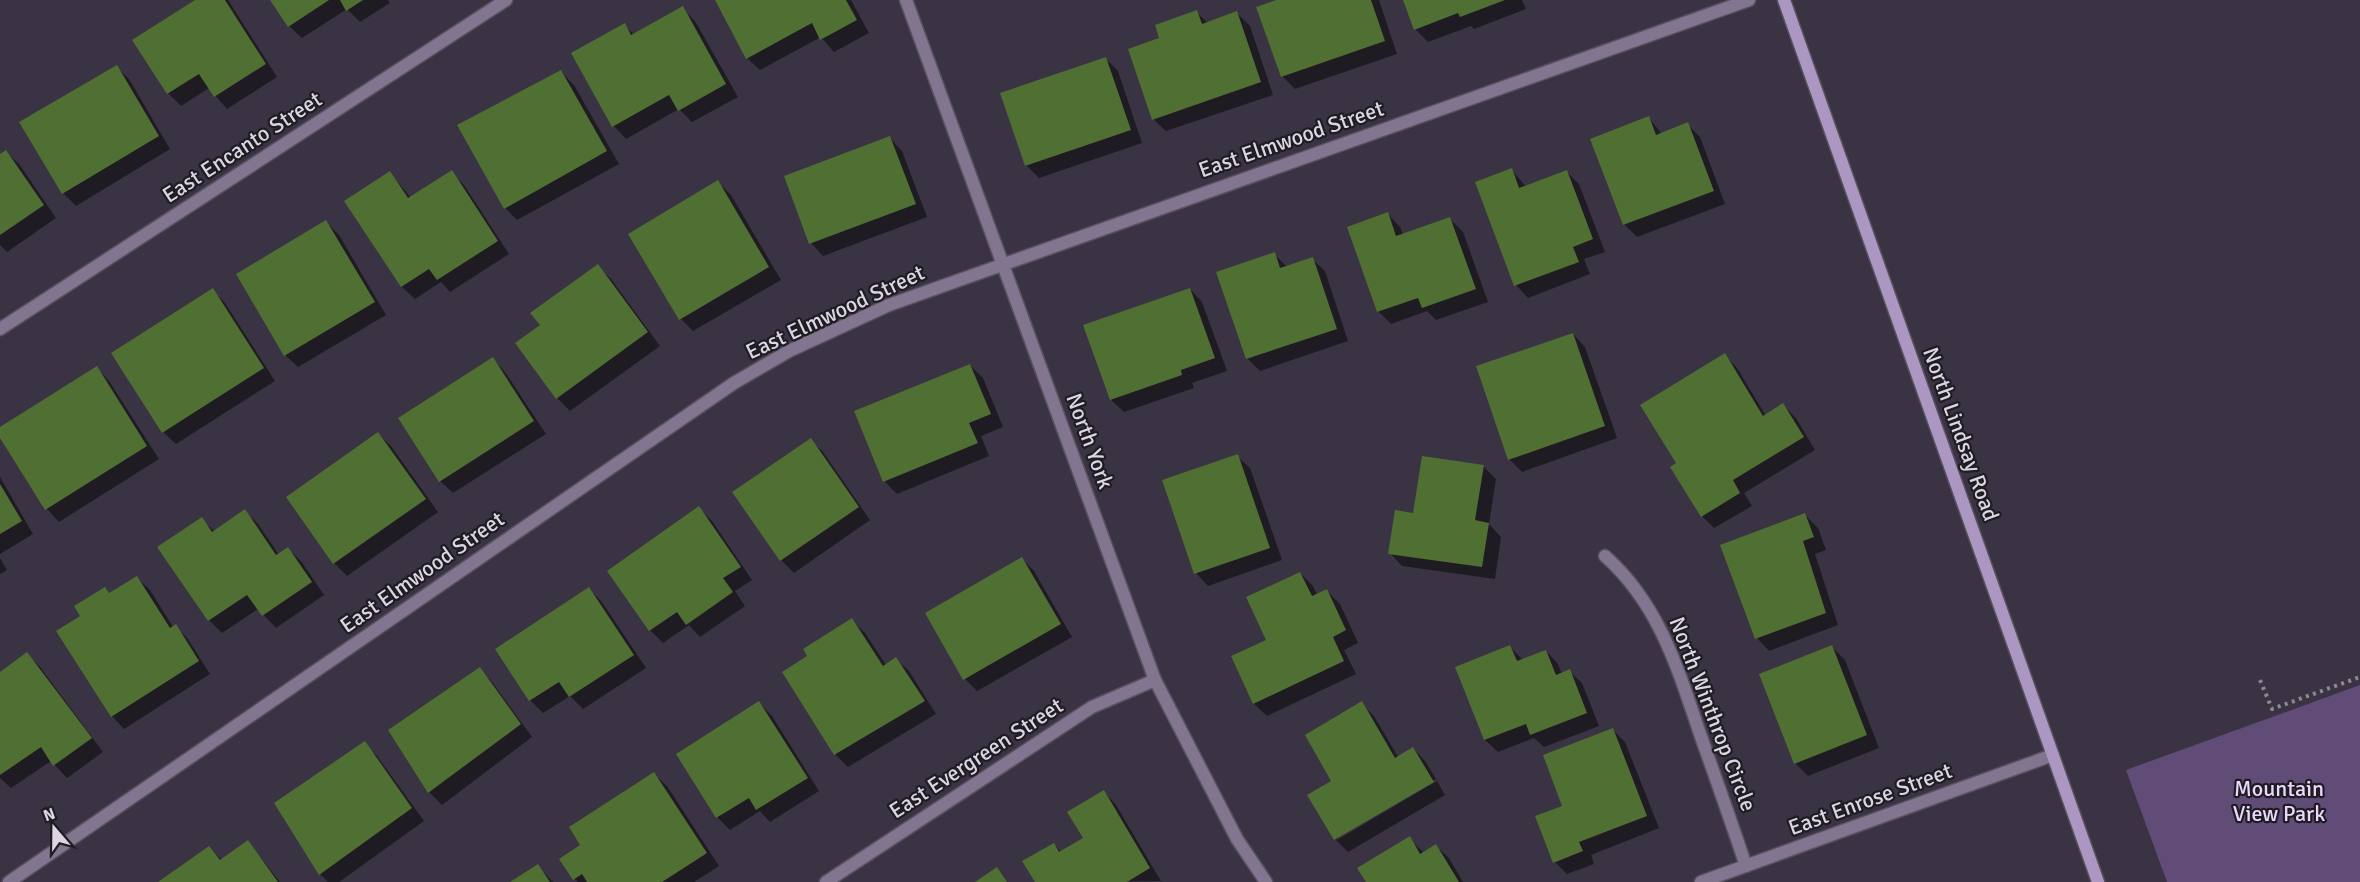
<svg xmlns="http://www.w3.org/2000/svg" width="2360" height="882" viewBox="0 0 2360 882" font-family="Signika,sans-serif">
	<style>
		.green { fill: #614c77 }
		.shadow { fill: #0007 }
		.building { fill: #506f33 }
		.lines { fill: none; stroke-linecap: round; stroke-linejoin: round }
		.minor-casing { stroke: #57505f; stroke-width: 15 }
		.secondary-casing { stroke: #57505f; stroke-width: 15 }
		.path { stroke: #8e8895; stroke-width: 4; stroke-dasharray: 3 4.5; stroke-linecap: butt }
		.minor { stroke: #81758f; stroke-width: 12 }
		.secondary { stroke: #ab97c1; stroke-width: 12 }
		.labels { text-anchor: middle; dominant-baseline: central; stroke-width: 4.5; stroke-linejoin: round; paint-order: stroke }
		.street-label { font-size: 22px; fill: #dbd6e1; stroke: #201c24 }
		.park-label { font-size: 22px; fill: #e9dafc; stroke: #201c24 }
	</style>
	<rect width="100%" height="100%" fill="#3a3343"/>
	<path class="green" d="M2360 685V882H2167L2126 770Z"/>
	<g class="shadow">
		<path d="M197 0H228L277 77 227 109 209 88 181 106 168 93Z"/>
		<path d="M272 0H388L390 3 360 22 347 9 302 38 289 26Z"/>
		<path d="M717 0H851L869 33 834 52 821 37 760 70 747 58Z"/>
		<path d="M1281 0H1379L1397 54 1295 89 1282 76Z"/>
		<path d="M1405 0H1522L1526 9 1474 29 1471 26 1428 42 1415 29Z"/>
		<path d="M682 8 695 21 738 97 692 122 679 109 626 139 614 126 625 25 634 35Z"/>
		<path d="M1196 12 1208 23 1237 13 1250 26 1273 95 1166 131 1153 119 1161 39Z"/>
		<path d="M1106 59 1118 71 1142 143 1039 178 1026 165Z"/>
		<path d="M116 67 129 79 170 149 76 206 63 193Z"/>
		<path d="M561 72 574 85 619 164 517 220 505 208Z"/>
		<path d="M1649 118 1662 134 1687 124 1700 137 1725 204 1637 237 1624 224Z"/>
		<path d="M890 138 902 151 927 217 823 256 811 243Z"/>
		<path d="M6 152 19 164 56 218 7 252 0 245V156Z"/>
		<path d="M1512 170 1526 187 1566 171 1579 184 1605 252 1584 259 1590 274 1528 298 1516 285 1477 183Z"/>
		<path d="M451 172 464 185 509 254 450 292 441 282 415 299 402 287 347 201 390 173 411 198Z"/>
		<path d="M718 182 731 195 781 280 693 331 681 319Z"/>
		<path d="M1388 214 1400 227 1403 235 1450 219 1463 232 1488 302 1436 320 1427 311 1391 324 1378 311Z"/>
		<path d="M326 222 339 235 386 315 298 367 285 355Z"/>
		<path d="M1274 254 1287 267 1312 259 1325 271 1348 341 1260 371 1247 358Z"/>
		<path d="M598 266 611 279 660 346 570 411 557 398 542 325Z"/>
		<path d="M1190 289 1202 302 1227 371 1192 383 1194 388 1124 412 1111 400Z"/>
		<path d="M212 290 225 303 275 381 176 444 163 432Z"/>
		<path d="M1573 334 1585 347 1617 438 1522 472 1509 459Z"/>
		<path d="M1724 355 1737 368 1766 416 1783 405 1796 418 1815 450 1744 493 1752 506 1714 528 1702 516 1678 464Z"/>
		<path d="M493 359 505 372 546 434 453 493 440 481Z"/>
		<path d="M970 365 983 378 1003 427 981 436 989 456 897 494 884 481Z"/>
		<path d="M97 368 109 381 159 459 59 522 47 509 0 435V429Z"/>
		<path d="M378 434 391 446 438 512 347 576 334 563 288 497Z"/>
		<path d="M810 440 823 452 870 520 794 573 781 560 734 492Z"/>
		<path d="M1237 456 1250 468 1282 560 1208 586 1196 573Z"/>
		<path d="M1483 466 1496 479 1489 524 1501 537 1495 579 1402 566 1390 553 1415 515Z"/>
		<path d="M0 477 33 534 0 554Z"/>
		<path d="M699 508 712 521 752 580 735 591 745 606 700 637 689 625 663 643 650 630 609 571Z"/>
		<path d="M245 511 258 524 279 555 288 549 301 561 324 595 276 628 258 609 222 633 209 620 160 548 201 519 215 532Z"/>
		<path d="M1805 515 1818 528 1826 550 1815 554 1838 625 1769 651 1757 638Z"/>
		<path d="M0 558 7 570 0 574Z"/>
		<path d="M1022 559 1034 571 1072 637 977 691 965 679Z"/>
		<path d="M1300 573 1313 586 1317 595 1327 591 1340 604 1358 643 1344 650 1356 674 1267 716 1254 704 1233 657 1268 640Z"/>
		<path d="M137 578 150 590 173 627 176 626 188 639 210 674 124 729 112 716 82 617 105 589 111 595Z"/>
		<path d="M589 589 602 602 646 668 583 709 570 696 543 713 530 700 497 649Z"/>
		<path d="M852 620 865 633 886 665 896 659 909 671 936 714 848 767 835 754 784 673 809 657Z"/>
		<path d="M1510 647 1523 660 1546 651 1558 664 1562 674 1569 671 1582 683 1599 726 1544 747 1534 738 1498 752 1485 740 1457 668Z"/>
		<path d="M1832 647 1845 660 1879 748 1808 776 1795 763Z"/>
		<path d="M27 654 40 667 103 752 67 778 51 761 11 788 0 778V674Z"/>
		<path d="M480 669 492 682 532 737 442 805 429 792Z"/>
		<path d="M759 703 772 716 819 791 770 822 760 811 730 830 717 817 678 754Z"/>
		<path d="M1361 703 1374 716 1398 757 1413 748 1425 761 1436 779 1337 837V840L1437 781 1445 795 1348 852 1335 839 1309 795 1334 781Z"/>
		<path d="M1613 730 1625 742 1659 828 1591 855 1594 864 1567 874 1555 862 1564 807Z"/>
		<path d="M364 743 377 756 424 821 339 882H328L320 874Z"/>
		<path d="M654 774 667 786 719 866 694 882H578L575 879 582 845Z"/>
		<path d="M1104 792 1116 805 1161 881 1037 882 1054 845 1061 852 1085 838Z"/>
		<path d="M1409 838 1424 853 1436 846 1449 858 1463 882H1368Z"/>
		<path d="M248 842 280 882H161L209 848 222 860Z"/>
		<path d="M538 866 553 882H513Z"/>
	</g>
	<g class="building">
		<path d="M195 0H225L266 64 214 97 199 74 167 94 132 40Z"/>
		<path d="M270 0H329L288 27Z"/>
		<path d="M340 0H363L346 11Z"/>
		<path d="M715 0H846L857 20 820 40 812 23 746 59Z"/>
		<path d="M1276 0H1371L1385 41 1281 77 1256 7Z"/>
		<path d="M1403 0H1505L1460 17 1458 13 1414 30Z"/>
		<path d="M683 6 726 84 678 111 669 95 612 127 571 53 625 23 631 35Z"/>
		<path d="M1197 10 1202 24 1237 11 1261 82 1152 120 1128 49 1159 38 1155 25Z"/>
		<path d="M1106 57 1131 130 1025 166 1000 93Z"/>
		<path d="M117 65 159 136 62 194 19 122Z"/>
		<path d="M561 70 607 151 504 209 457 125Z"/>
		<path d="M1649 116 1656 135 1688 122 1714 191 1623 225 1590 139Z"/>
		<path d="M890 136 916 204 809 244 784 176Z"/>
		<path d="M6 150 44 205 0 235V154Z"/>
		<path d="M1512 168 1519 188 1567 170 1593 239 1573 247 1579 262 1514 286 1475 182Z"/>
		<path d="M452 170 498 241 437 280 429 269 401 287 344 201 390 171 408 198Z"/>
		<path d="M718 180 769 267 679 320 628 234Z"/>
		<path d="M1388 212 1396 236 1450 217 1476 289 1422 308 1418 298 1377 312 1347 227Z"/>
		<path d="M326 220 375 302 284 356 236 274Z"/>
		<path d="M1275 252 1280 268 1313 257 1337 329 1246 359 1216 272Z"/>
		<path d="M598 264 648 332 556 399 515 343 540 325 530 313Z"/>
		<path d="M213 288 264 368 162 433 111 353Z"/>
		<path d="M1190 288 1215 358 1181 370 1182 375 1110 400 1083 325Z"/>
		<path d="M1573 333 1605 426 1508 460 1476 366Z"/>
		<path d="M1725 353 1763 416 1783 403 1804 437 1733 480 1740 493 1701 517 1670 467 1676 463 1640 405Z"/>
		<path d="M493 357 534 421 439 482 398 418Z"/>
		<path d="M970 364 991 414 969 423 978 443 883 482 854 411Z"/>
		<path d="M97 366 147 446 45 510 0 438V427Z"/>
		<path d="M378 432 426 499 333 564 286 497Z"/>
		<path d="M811 438 859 507 780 561 732 492Z"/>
		<path d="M1238 454 1270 548 1194 574 1162 480Z"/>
		<path d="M1422 456 1484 465 1475 520 1489 523 1482 567 1388 554 1395 510 1413 513Z"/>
		<path d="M0 484 22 521 0 534Z"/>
		<path d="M699 506 741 567 723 578 733 592 686 625 677 612 649 631 607 571Z"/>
		<path d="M245 509 276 555 288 547 312 582 262 616 247 595 208 621 157 547 202 517 212 532Z"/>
		<path d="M1805 513 1814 537 1803 541 1826 613 1755 639 1720 545Z"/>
		<path d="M1022 557 1061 624 963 680 925 613Z"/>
		<path d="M1300 572 1312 596 1327 589 1346 630 1333 637 1344 661 1253 704 1231 656 1266 640 1246 597Z"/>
		<path d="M137 576 170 628 176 624 199 661 111 717 56 631 80 616 74 606 105 587 109 593Z"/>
		<path d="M589 587 634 655 569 697 559 682 529 701 495 649Z"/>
		<path d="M852 618 883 666 896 657 925 701 834 755 782 672 807 656 803 649Z"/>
		<path d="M1510 645 1517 661 1546 650 1556 675 1570 669 1587 713 1530 735 1526 724 1484 740 1455 667Z"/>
		<path d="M1832 645 1867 735 1794 764 1759 674Z"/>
		<path d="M27 652 92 738 53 766 41 747 0 775V672Z"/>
		<path d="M480 667 521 724 428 793 388 730Z"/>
		<path d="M759 701 808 778 756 810 749 798 716 818 676 754Z"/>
		<path d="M1362 701 1395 758 1413 747 1434 782 1334 840 1307 795 1331 781 1305 735Z"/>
		<path d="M1613 728 1647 816 1579 842 1583 851 1553 863 1535 816 1562 806 1543 755Z"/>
		<path d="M365 741 412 808 319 875 274 803Z"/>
		<path d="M654 772 707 853 662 882H587L582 874 573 880 559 859 580 845 569 827Z"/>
		<path d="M1104 790 1150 868 1127 882H1035L1022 861 1054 843 1059 852 1083 838 1067 812Z"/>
		<path d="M1410 836 1420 854 1436 844 1459 882H1366L1357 868Z"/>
		<path d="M248 840 278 882H158L209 846 220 860Z"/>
		<path d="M538 864 550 882H510Z"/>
		<path d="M997 867 1007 882H975Z"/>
	</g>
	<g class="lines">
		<defs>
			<g id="minor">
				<path d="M906 0 1155 680 1237 839 1266 882"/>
				<path d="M0 329 506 0"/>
				<path d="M1605 556C1658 603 1677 666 1699 731 1715 776 1731 821 1746 866"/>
				<path d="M9 882 734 383 789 351 889 305 1749 0"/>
				<path d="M826 882 1092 707 1155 680"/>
				<path d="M1701 882 2053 755"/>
			</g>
			<path id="secondary" d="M1784 0 2098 882"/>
		</defs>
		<use href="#minor" class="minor-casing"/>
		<use href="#secondary" class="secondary-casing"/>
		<path class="path" d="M2260 680 2272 709 2360 677"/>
		<use href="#minor" class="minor"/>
		<use href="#secondary" class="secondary"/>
	</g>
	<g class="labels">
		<g class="street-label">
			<text transform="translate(1291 139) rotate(-19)">East Elmwood Street</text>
			<text transform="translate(242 147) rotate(-33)">East Encanto Street</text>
			<text transform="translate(835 312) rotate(-25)">East Elmwood Street</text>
			<text transform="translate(1961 434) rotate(70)">North Lindsay Road</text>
			<text transform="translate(1090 441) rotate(70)">North York</text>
			<text transform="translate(422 572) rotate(-35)">East Elmwood Street</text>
			<text transform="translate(1713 714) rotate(69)">North Winthrop Circle</text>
			<text transform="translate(976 758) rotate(-33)">East Evergreen Street</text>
			<text transform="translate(1870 799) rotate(-20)">East Enrose Street</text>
		</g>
		<g class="park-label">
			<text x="2279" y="788">Mountain<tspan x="2279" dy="25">View Park</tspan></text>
		</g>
	</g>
	<g transform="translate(54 828) rotate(340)" stroke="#201c24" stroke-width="4.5" paint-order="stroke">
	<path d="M0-4.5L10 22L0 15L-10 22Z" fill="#dbd6e1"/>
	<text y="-9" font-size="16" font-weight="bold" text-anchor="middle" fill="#dbd6e1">N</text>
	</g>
</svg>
